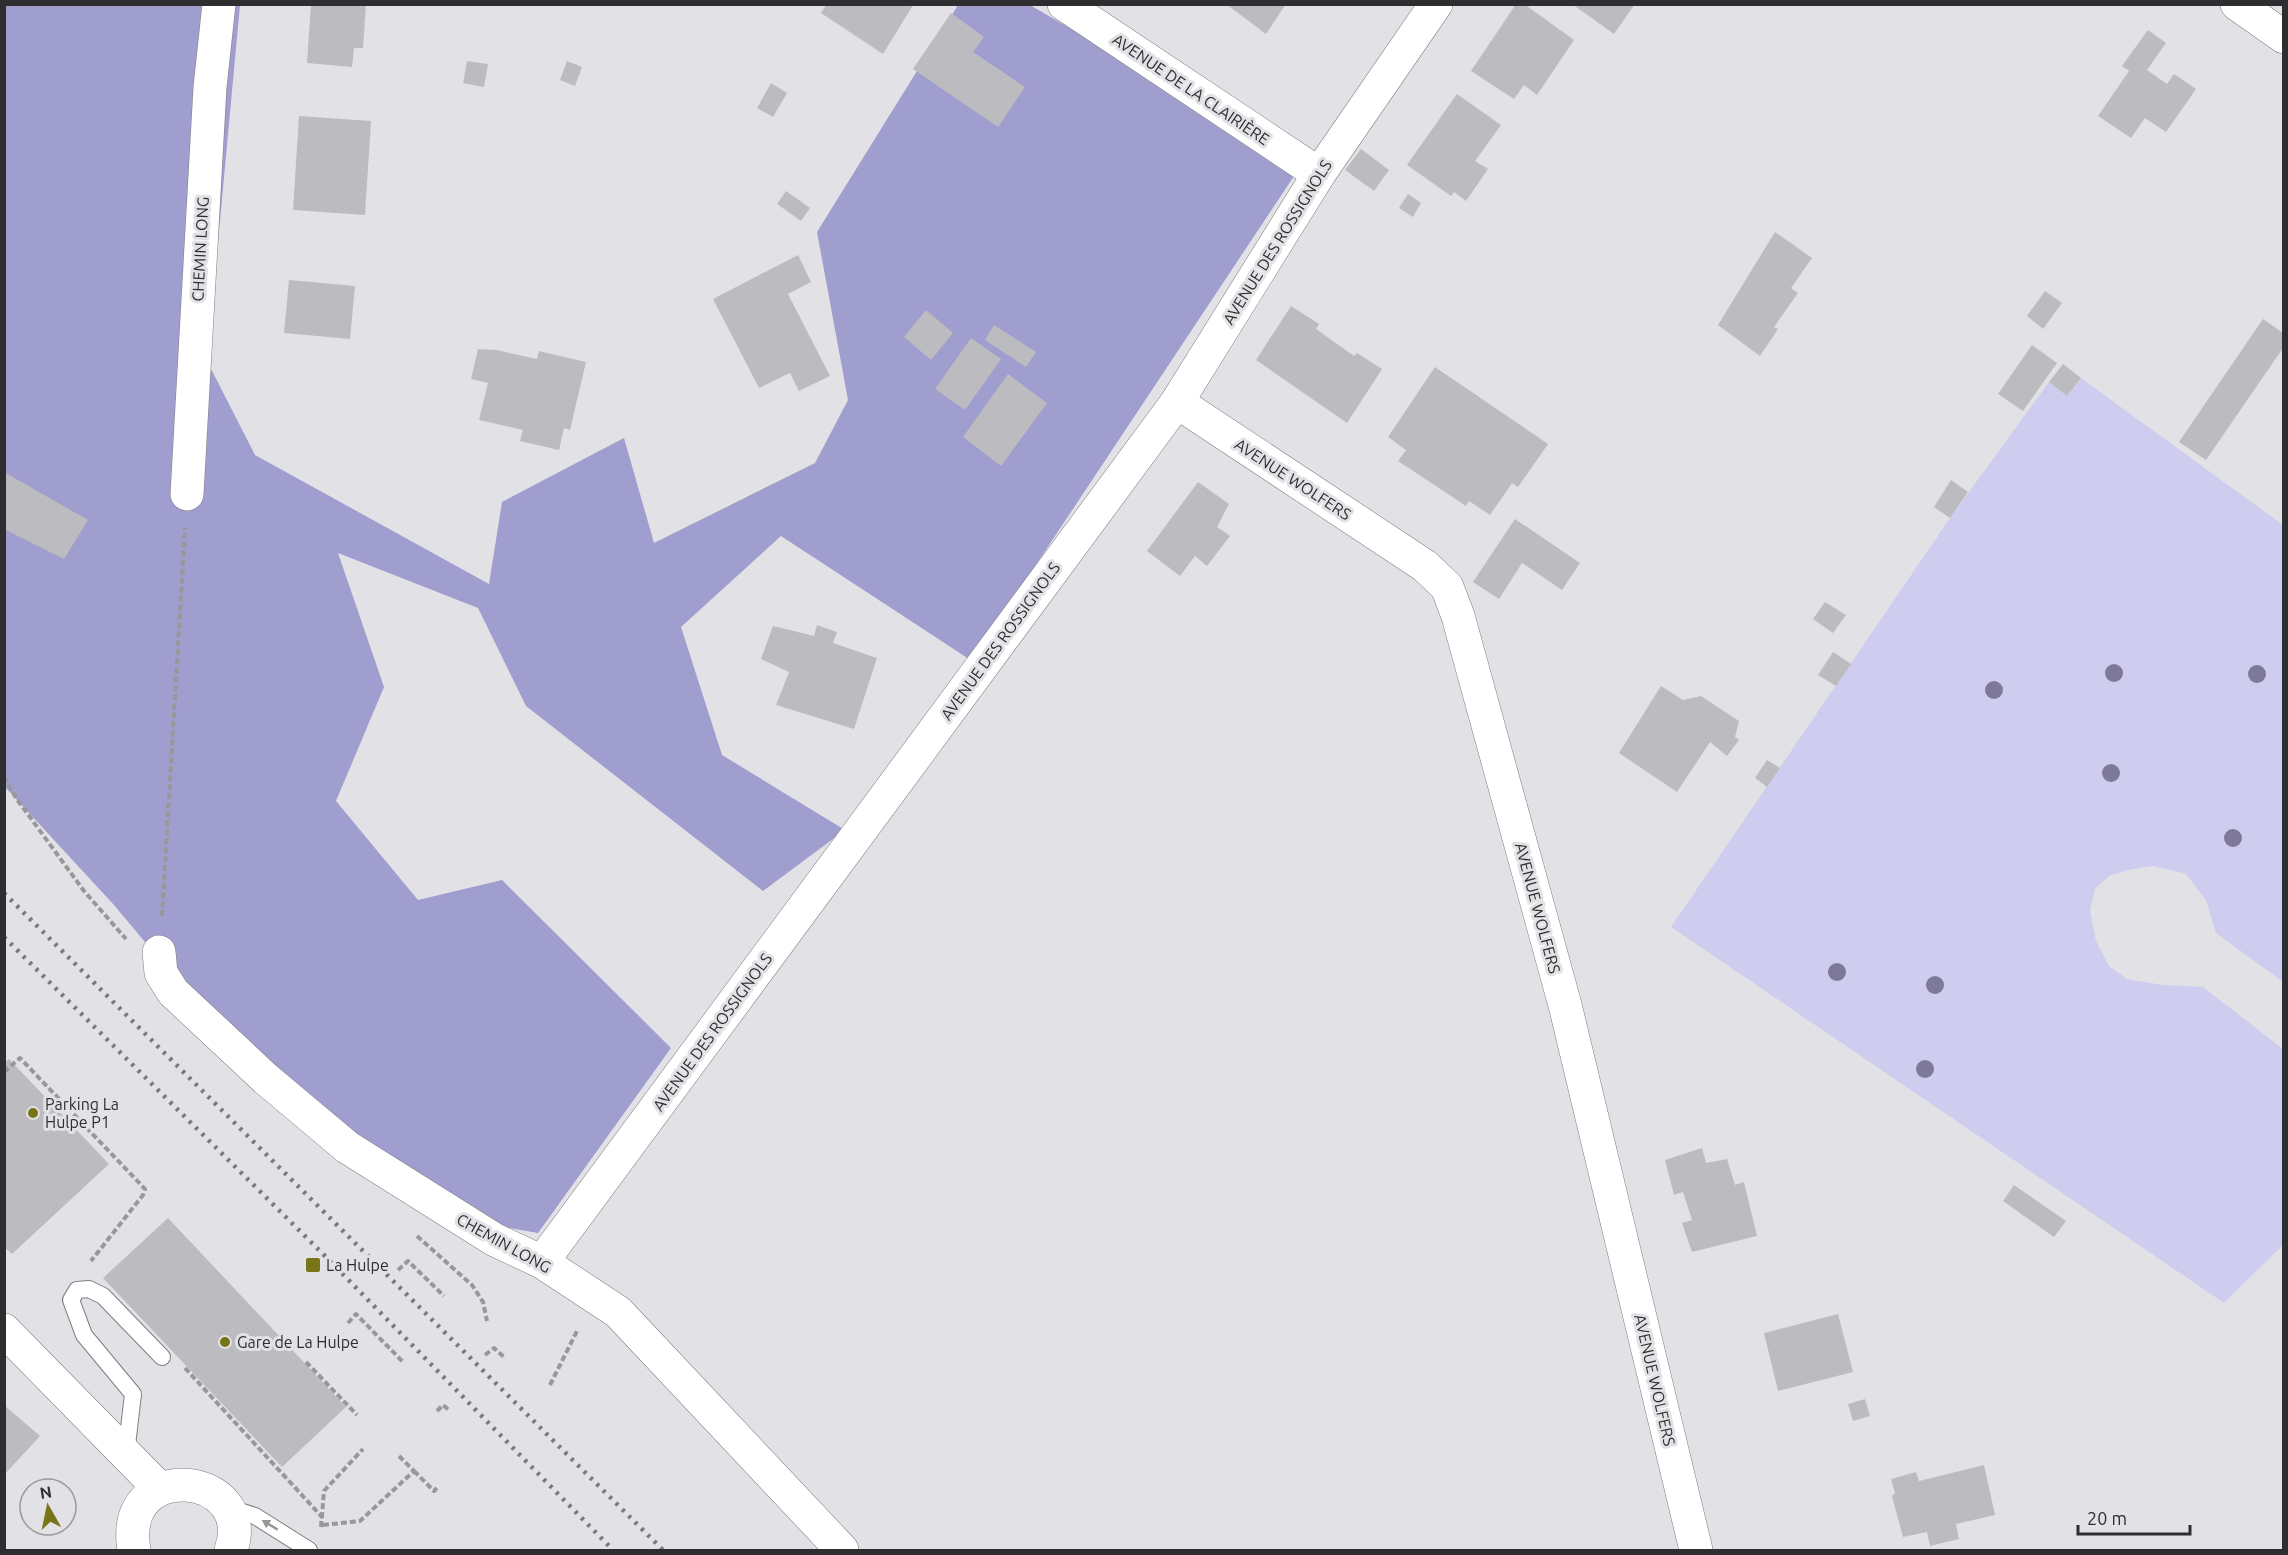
<svg xmlns="http://www.w3.org/2000/svg" width="2288" height="1555" viewBox="0 0 2288 1555" font-family="Ubuntu,sans-serif">
	<style>
		.green { fill: #cecdef }
		.forest { fill: #a09dcf }
		.building { fill: #bcbcc0 }
		.lines { fill: none; stroke-linecap: round; stroke-linejoin: round }
		.service-casing { stroke: #7e7e82; stroke-width: 18 }
		.minor-casing { stroke: #7e7e82; stroke-width: 34 }
		.secondary-casing { stroke: #7e7e82; stroke-width: 34 }
		.path { stroke: #98989b; stroke-width: 4; stroke-dasharray: 6 3; stroke-linecap: butt }
		.service { stroke: #fff; stroke-width: 16 }
		.minor { stroke: #fff; stroke-width: 33 }
		.secondary { stroke: #fff; stroke-width: 33 }
		.rail { stroke: #7a7a7c; stroke-width: 4.5; stroke-dasharray: 3 6; stroke-linecap: butt }
		.tree { fill: #7e789b }
		.oneway { fill: #969698 }
		.poi-dot { fill: #787519; stroke: #e2e2e6; stroke-width: 2 }
		.labels { text-anchor: middle; dominant-baseline: central; stroke-width: 6; stroke-linejoin: round; paint-order: stroke }
		.street-label { font-size: 16px; fill: #2e2e30; stroke: #e2e2e6 }
		.poi-label { font-size: 16px; fill: #2e2e30; stroke: #e2e2e6; text-anchor: start }
	</style>
	<rect width="100%" height="100%" fill="#e2e2e6"/>
	<path class="green" d="M2081 378 2283 525V982L2216 933 2206 900 2186 874 2153 866 2128 870 2109 876 2095 889 2090 910 2096 941 2109 966 2127 979 2163 985 2203 987 2283 1049V1245L2224 1303 1671 927 1950 518 2049 382 2067 396Z"/>
	<path class="forest" d="M5 5H240L207 361 255 455 489 584 502 502 624 438 654 543 815 463 848 400 817 232 958 5H1030L1302 164 972 661 781 536 681 627 722 755 845 830 763 891 526 706 478 608 338 553 384 687 336 801 418 900 502 880 671 1048 538 1233 492 1225 253 1071 114 905 5 787Z"/>
	<g class="building">
		<path d="M311 4H366L363 48H354L352 67 307 63Z"/>
		<path d="M1226 4H1286L1266 34Z"/>
		<path d="M1516 4H1524L1574 40 1537 95 1524 85 1514 99 1471 71Z"/>
		<path d="M1572 4H1635L1614 34Z"/>
		<path d="M826 5H913L883 54 821 13Z"/>
		<path d="M951 13 984 37 973 52 1025 87 998 127 913 69Z"/>
		<path d="M2148 30 2166 43 2147 70 2167 84 2174 74 2196 89 2166 132 2145 118 2131 138 2098 116 2129 71 2122 66Z"/>
		<path d="M467 61 488 64 484 87 463 83Z"/>
		<path d="M567 61 582 67 575 86 560 80Z"/>
		<path d="M771 83 787 93 773 117 757 108Z"/>
		<path d="M1457 94 1501 125 1475 161 1488 169 1466 201 1454 192 1451 196 1407 165Z"/>
		<path d="M299 116 371 121 365 215 293 210Z"/>
		<path d="M1361 149 1389 170 1374 191 1345 170Z"/>
		<path d="M786 191 810 208 801 221 777 204Z"/>
		<path d="M1408 194 1421 203 1413 217 1399 208Z"/>
		<path d="M1775 232 1812 258 1791 288 1798 293 1774 327 1778 329 1760 356 1718 325Z"/>
		<path d="M798 255 811 282 788 294 830 376 799 391 790 373 759 388 713 299Z"/>
		<path d="M289 280 355 286 350 339 284 333Z"/>
		<path d="M2045 291 2062 303 2043 329 2027 316Z"/>
		<path d="M1291 306 1319 324 1316 329 1354 356 1357 353 1382 369 1347 423 1256 360Z"/>
		<path d="M926 310 953 333 931 360 904 337Z"/>
		<path d="M2263 319 2283 333V348L2206 460 2179 442Z"/>
		<path d="M994 325 1036 352 1026 367 985 340Z"/>
		<path d="M971 338 1001 359 965 410 935 389Z"/>
		<path d="M2032 345 2057 363 2023 411 1998 394Z"/>
		<path d="M478 349 496 350 537 359 539 351 586 362 570 430 564 428 559 450 520 441 523 430 479 420 488 383 471 379Z"/>
		<path d="M2063 364 2081 378 2067 396 2049 382Z"/>
		<path d="M1435 367 1548 444 1518 487 1512 483 1490 515 1469 501 1466 506 1398 461 1406 450 1388 437Z"/>
		<path d="M1008 374 1047 403 1001 466 963 437Z"/>
		<path d="M4 472 88 520 64 559 4 529Z"/>
		<path d="M1951 480 1968 492 1950 518 1934 507Z"/>
		<path d="M1198 482 1229 504 1217 527 1230 536 1207 566 1195 556 1180 576 1147 551Z"/>
		<path d="M1515 519 1580 563 1562 590 1522 563 1499 599 1473 582Z"/>
		<path d="M1825 602 1846 615 1833 633 1813 619Z"/>
		<path d="M817 625 837 632 833 643 877 658 854 729 776 705 789 672 761 659 773 626 814 636Z"/>
		<path d="M1833 652 1851 664 1836 686 1818 675Z"/>
		<path d="M1661 686 1683 700 1701 696 1739 721 1735 737 1739 740 1727 756 1710 742 1677 792 1619 753Z"/>
		<path d="M1767 760 1780 768 1767 787 1755 778Z"/>
		<path d="M9 1059 109 1164 12 1254 4 1247V1063Z"/>
		<path d="M1702 1148 1706 1163 1727 1159 1735 1185 1744 1182 1757 1236 1692 1252 1682 1223 1692 1220 1683 1192 1674 1195 1665 1160Z"/>
		<path d="M2014 1185 2066 1221 2054 1237 2003 1201Z"/>
		<path d="M168 1218 346 1407 282 1467 103 1278Z"/>
		<path d="M1838 1314 1853 1372 1778 1391 1764 1333Z"/>
		<path d="M1865 1399 1870 1416 1853 1421 1848 1404Z"/>
		<path d="M4 1405 40 1436 4 1475Z"/>
		<path d="M1984 1465 1995 1515 1956 1524 1959 1539 1930 1546 1927 1532 1903 1537 1892 1496 1895 1493 1891 1479 1916 1472 1919 1481Z"/>
	</g>
	<g class="lines">
		<defs>
			<g id="service">
				<path d="M126 1454 133 1394 84 1335 71 1300 77 1290 89 1289 103 1296 162 1357"/>
				<path d="M227 1507 255 1516 309 1550"/>
			</g>
			<g id="minor">
				<path d="M1064 4 1319 174"/>
				<path d="M2237 4 2284 37"/>
				<path d="M1177 402 1425 566 1447 587 1458 616 1565 1005 1696 1550"/>
				<path d="M187 494 210 87 219 4"/>
				<path d="M159 952 161 973 173 992 266 1079 347 1147 495 1240 542 1262 618 1312 842 1550"/>
				<path d="M542 1262 1177 402 1319 174 1436 4"/>
				<path d="M4 1330 160 1489"/>
			</g>
			<path id="secondary" d="M134 1550C118 1455 258 1472 231 1550"/>
		</defs>
		<use href="#service" class="service-casing"/>
		<use href="#minor" class="minor-casing"/>
		<use href="#secondary" class="secondary-casing"/>
		<g class="path">
			<path d="M4 777 16 798 84 891 126 939"/>
			<path d="M162 916 185 528"/>
			<path d="M4 1072 20 1058 145 1189 143 1195 91 1261"/>
			<path d="M417 1236 472 1285 483 1302 487 1321"/>
			<path d="M398 1270 408 1261 444 1296"/>
			<path d="M348 1323 356 1314 403 1362"/>
			<path d="M485 1355 494 1348 504 1357"/>
			<path d="M306 1362 357 1415"/>
			<path d="M185 1368 323 1518"/>
			<path d="M550 1385 578 1329"/>
			<path d="M437 1411 443 1405 449 1410"/>
			<path d="M414 1471 434 1491 437 1488"/>
			<path d="M323 1525 360 1521 414 1471 399 1456"/>
			<path d="M321 1527 324 1491 363 1449"/>
		</g>
		<use href="#service" class="service"/>
		<use href="#minor" class="minor"/>
		<use href="#secondary" class="secondary"/>
		<g class="rail">
			<path d="M4 893 663 1550"/>
			<path d="M4 937 323 1254 613 1550"/>
		</g>
	</g>
	<g class="tree">
		<circle cx="2114" cy="673" r="9"/>
		<circle cx="2257" cy="674" r="9"/>
		<circle cx="1994" cy="690" r="9"/>
		<circle cx="2111" cy="773" r="9"/>
		<circle cx="2233" cy="838" r="9"/>
		<circle cx="1837" cy="972" r="9"/>
		<circle cx="1935" cy="985" r="9"/>
		<circle cx="1925" cy="1069" r="9"/>
	</g>
	<defs><path id="oneway-solid" d="M-6-.8H1V-3.2L6.5 0L1 3.2V.8H-6Z" transform="scale(1.5)"/></defs>
	<use class="oneway" href="#oneway-solid" transform="translate(270 1525) rotate(-149)"/>
	<g class="poi-dot">
		<circle cx="33" cy="1113" r="6"/>
		<rect x="305" y="1257" width="16" height="16" rx="3"/>
		<circle cx="225" cy="1342" r="6"/>
	</g>
	<g class="labels">
		<g class="street-label">
			<text transform="translate(1191 89) rotate(34)">AVENUE DE LA CLAIRIÈRE</text>
			<text transform="translate(1277 242) rotate(-58)">AVENUE DES ROSSIGNOLS</text>
			<text transform="translate(200 249) rotate(-87)">CHEMIN LONG</text>
			<text transform="translate(1293 479) rotate(33)">AVENUE WOLFERS</text>
			<text transform="translate(1000 641) rotate(-54)">AVENUE DES ROSSIGNOLS</text>
			<text transform="translate(1538 908) rotate(75)">AVENUE WOLFERS</text>
			<text transform="translate(712 1032) rotate(-54)">AVENUE DES ROSSIGNOLS</text>
			<text transform="translate(504 1243) rotate(29)">CHEMIN LONG</text>
			<text transform="translate(1655 1380) rotate(77)">AVENUE WOLFERS</text>
		</g>
		<g class="poi-label">
			<text x="45" y="1104">Parking La<tspan x="45" dy="18">Hulpe P1</tspan></text>
			<text x="326" y="1265">La Hulpe</text>
			<text x="237" y="1342">Gare de La Hulpe</text>
		</g>
	</g>
	<rect width="2288" height="1555" fill="none" stroke="#2e2e30" stroke-width="12"/>
	<g transform="translate(48 1507) rotate(351)"><circle r="28" fill="#e2e2e6" stroke="#9a9a9d" stroke-width="1.5"/>
	<path d="M0-4.5L10 22L0 15L-10 22Z" fill="#787519"/>
	<text y="-9" font-size="16" font-weight="bold" text-anchor="middle" fill="#2e2e30">N</text>
	</g>
	<path d="M2078 1525v9h112v-9" fill="none" stroke="#2e2e30" stroke-width="3"/>
	<text x="2087" y="1525" font-size="18" fill="#2e2e30" stroke="#e2e2e6" stroke-width="4.5" paint-order="stroke">20 m</text>
</svg>
